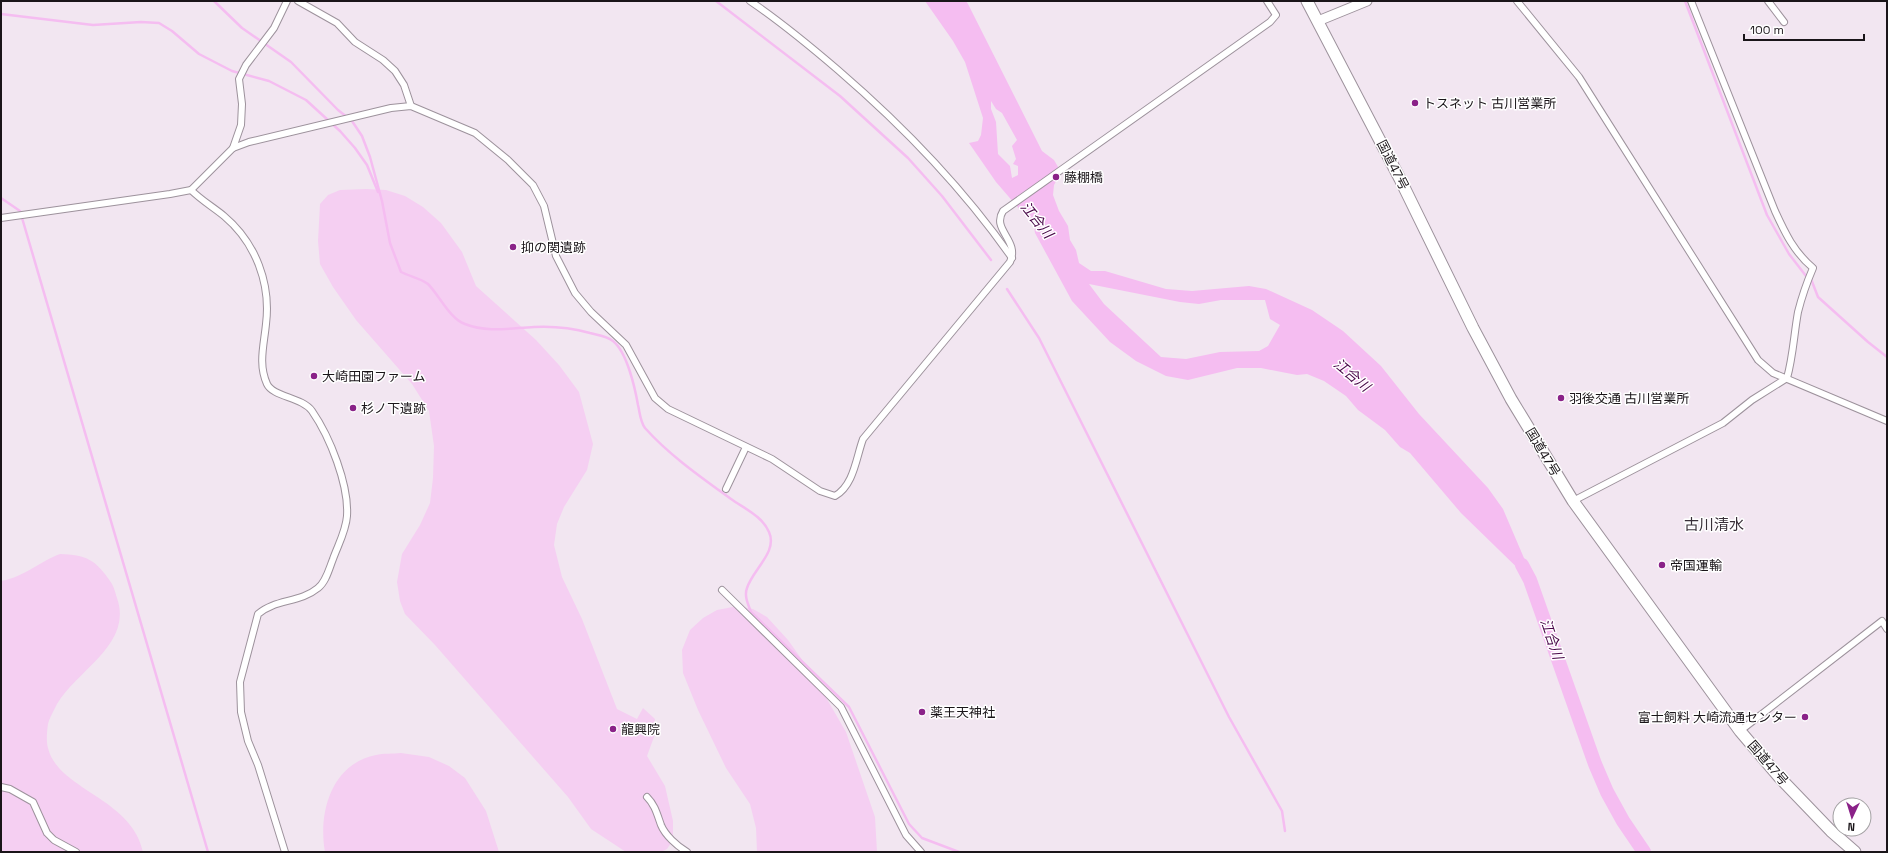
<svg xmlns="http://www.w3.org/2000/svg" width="1888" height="853" viewBox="0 0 1888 853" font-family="'Space Grotesk','Noto Sans JP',sans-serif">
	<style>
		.green { fill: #f5cff2 }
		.water { fill: #f5bdf1; fill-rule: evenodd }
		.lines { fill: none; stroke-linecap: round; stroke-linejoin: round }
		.stream { stroke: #f5bdf1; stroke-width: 2.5 }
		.river { stroke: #f5bdf1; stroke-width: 14 }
		.minor-casing { stroke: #9d929c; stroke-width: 8 }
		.secondary-casing { stroke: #9d929c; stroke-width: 11 }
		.trunk-casing { stroke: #9d929c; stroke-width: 13 }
		.minor { stroke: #fff; stroke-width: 6 }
		.secondary { stroke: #fff; stroke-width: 9 }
		.trunk { stroke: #fff; stroke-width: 11 }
		.poi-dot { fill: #8a2288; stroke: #fff; stroke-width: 1.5 }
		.labels { text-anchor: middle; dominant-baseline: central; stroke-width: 3; stroke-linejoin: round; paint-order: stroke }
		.poi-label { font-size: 13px; fill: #1a1519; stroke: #fff; text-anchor: start }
		.street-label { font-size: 13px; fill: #1a1519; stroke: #fff }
		.water-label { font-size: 14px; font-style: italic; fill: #470447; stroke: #fff }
		.quarter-label { font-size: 15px; fill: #393039; stroke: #fff }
	</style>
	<rect width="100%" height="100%" fill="#f2e6f1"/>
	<g class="green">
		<path d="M366 189 386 190 405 196 423 207 441 223 462 252 476 286 536 340 559 365 579 392 593 444 587 470 564 507 557 524 554 545 562 577 582 619 617 709 637 719 643 708 655 719 654 737 647 756 665 786 673 821V840L667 849 661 852H626L591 829 568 797 435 645 405 614 400 601 397 582 402 554 420 525 430 503 433 478 434 446 429 411 412 384 356 320 333 287 320 264 318 241 320 204 328 195 340 190Z"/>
		<path d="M60 554C86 555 95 559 110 581 114 586 115 592 117 598 134 647 71 672 54 710 52 714 49 719 48 724 47 731 46 741 48 748 58 790 132 798 143 852H1V581C24 577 39 562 60 554Z"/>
		<path d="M738 606 753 609 767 617 788 640 813 675 846 732 875 817 877 852H757L756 828 750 804 726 768 698 710 683 673 682 650 690 630 703 618 717 610Z"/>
		<path d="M401 753 429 757 449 766 465 778 486 811 499 852H325C318 813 331 764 376 755 383 753 393 754 401 753Z"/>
	</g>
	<path class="water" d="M925 1H966L968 4 1042 151 1054 160 1061 172 1054 185 1053 195 1059 211 1068 226 1070 240 1076 250 1079 263 1091 271H1105L1166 289 1192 291 1249 286 1266 289 1312 310 1343 331 1381 366 1419 414 1488 488 1503 509 1536 586 1461 513 1410 453 1400 447 1385 430 1358 410 1346 396 1324 381 1307 374 1297 375 1261 368H1237L1188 380 1166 376 1136 361 1110 342 1072 301 1035 233 1034 226 996 182 969 143 978 141 981 135 983 118 965 62 953 41ZM991 101 996 109 1002 113 1017 140 1012 146 1016 159 1013 164 1018 166V175L1012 178 1010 166 998 154 996 122 991 109ZM1089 284 1180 302 1199 304 1221 300H1265L1270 319 1280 325 1268 346 1259 351 1220 352 1186 359 1161 357 1104 304Z"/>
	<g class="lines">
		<g class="stream">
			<path d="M214 1 242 28 291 62 338 110 352 121 362 136 370 157 382 201 390 243 401 272C409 276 422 279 428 284 439 295 450 319 465 324 487 333 511 328 534 327 553 326 572 328 590 333 598 335 607 336 613 341 627 352 635 388 638 405 640 413 640 421 645 428 669 455 702 478 731 499 745 509 762 516 769 532 778 552 753 569 747 588 744 596 748 604 751 612L849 707 909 824 922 838 959 852"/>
			<path d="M716 1 840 96 908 158 942 196 991 260"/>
			<path d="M1685 1 1767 215 1789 254 1806 276"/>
			<path d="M1 14 93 25 141 22 159 23 172 31 199 54 232 71 269 81 306 100 340 131 355 148 367 165 378 192"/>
			<path d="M1 198 20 211 208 852"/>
			<path d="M1811 279 1818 297 1868 342 1887 357"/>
			<path d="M1007 289 1039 338 1229 717 1282 811 1285 831"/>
		</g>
		<path class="river" d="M1522 565 1530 580 1595 764 1607 792 1623 821 1644 852"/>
		<defs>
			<g id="minor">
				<path d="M298 1 337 23 355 42 383 60 395 71 404 85 411 106"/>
				<path d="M750 1C781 22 810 46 838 70 903 126 963 188 1012 258"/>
				<path d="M1517 1 1579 77 1758 360 1773 373 1887 421"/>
				<path d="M1768 1 1784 22"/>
				<path d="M233 148 241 125 242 104 239 79 246 65 274 28 287 1"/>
				<path d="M191 190C201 200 213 207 224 216 256 243 271 284 266 324 264 345 258 364 267 384 273 397 302 397 312 411 330 437 349 485 347 516 346 531 338 545 333 559 329 569 326 582 318 588 300 603 275 599 258 614L240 682 241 712 248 741 258 765 285 852"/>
				<path d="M1 218 170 194 191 190 233 148 249 142 391 108 411 106 475 133 508 160 533 185 544 206 556 256 575 293 591 312 626 345 655 398 668 409 772 459 820 491 835 496C854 485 856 458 863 439L1010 262C1020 240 991 230 1003 211L1270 22 1276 15 1267 1"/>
				<path d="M726 489 746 447"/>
				<path d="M1573 501 1723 423 1752 400 1787 378C1793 357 1794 334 1798 312 1802 296 1807 282 1813 268 1794 252 1785 233 1775 211L1691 1"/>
				<path d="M722 590 841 707 906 835 921 852"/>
				<path d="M1740 731 1882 621 1887 629"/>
				<path d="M1 787 10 789 33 802 47 833 54 840 76 852"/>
				<path d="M647 797C655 805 657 814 661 825 665 835 677 846 687 852"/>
			</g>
			<path id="secondary" d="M1318 21 1367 1"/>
			<path id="trunk" d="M1307 1 1400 179 1473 328 1511 399 1573 501 1740 731 1780 778 1831 831 1855 852"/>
		</defs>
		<use href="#minor" class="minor-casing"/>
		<use href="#secondary" class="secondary-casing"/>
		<use href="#trunk" class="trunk-casing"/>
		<use href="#minor" class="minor"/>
		<use href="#secondary" class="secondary"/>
		<use href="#trunk" class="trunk"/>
	</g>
	<g class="poi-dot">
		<circle cx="1415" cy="103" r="4"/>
		<circle cx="1056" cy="177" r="4"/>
		<circle cx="513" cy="247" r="4"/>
		<circle cx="314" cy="376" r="4"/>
		<circle cx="1561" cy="398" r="4"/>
		<circle cx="353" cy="408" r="4"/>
		<circle cx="1662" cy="565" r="4"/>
		<circle cx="922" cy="712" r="4"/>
		<circle cx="1805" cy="717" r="4"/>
		<circle cx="613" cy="729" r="4"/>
	</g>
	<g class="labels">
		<g class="poi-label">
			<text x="1423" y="103">トスネット 古川営業所</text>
			<text x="1064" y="177">藤棚橋</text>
			<text x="521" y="247">抑の関遺跡</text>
			<text x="322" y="376">大崎田園ファーム</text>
			<text x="1569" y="398">羽後交通 古川営業所</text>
			<text x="361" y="408">杉ノ下遺跡</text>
			<text x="1670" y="565">帝国運輸</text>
			<text x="930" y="712">薬王天神社</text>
			<text x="1797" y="717" text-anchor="end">富士飼料 大崎流通センター</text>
			<text x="621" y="729">龍興院</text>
		</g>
		<g class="street-label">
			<text transform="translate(1393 165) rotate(63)">国道47号</text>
			<text transform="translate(1543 452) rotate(59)">国道47号</text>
			<text transform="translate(1768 763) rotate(49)">国道47号</text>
		</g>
		<g class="water-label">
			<text transform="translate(1037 220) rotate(51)">江合川</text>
			<text transform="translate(1352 375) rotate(40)">江合川</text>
			<text transform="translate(1552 639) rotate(71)">江合川</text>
		</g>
		<g class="quarter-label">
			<text x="1714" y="524">古川清水</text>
		</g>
	</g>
	<rect width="1888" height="853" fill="none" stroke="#1a1519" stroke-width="4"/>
	<g transform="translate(1852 817) rotate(184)"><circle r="19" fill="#ffffff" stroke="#a3a1a3"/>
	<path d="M0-3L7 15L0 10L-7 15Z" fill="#8a2288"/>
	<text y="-6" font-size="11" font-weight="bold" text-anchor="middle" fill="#1a1519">N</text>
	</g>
	<path d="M1744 34v6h120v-6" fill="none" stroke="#1a1519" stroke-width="2"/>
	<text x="1750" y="34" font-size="12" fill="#1a1519" stroke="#ffffff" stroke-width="3" paint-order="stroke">100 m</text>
</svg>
